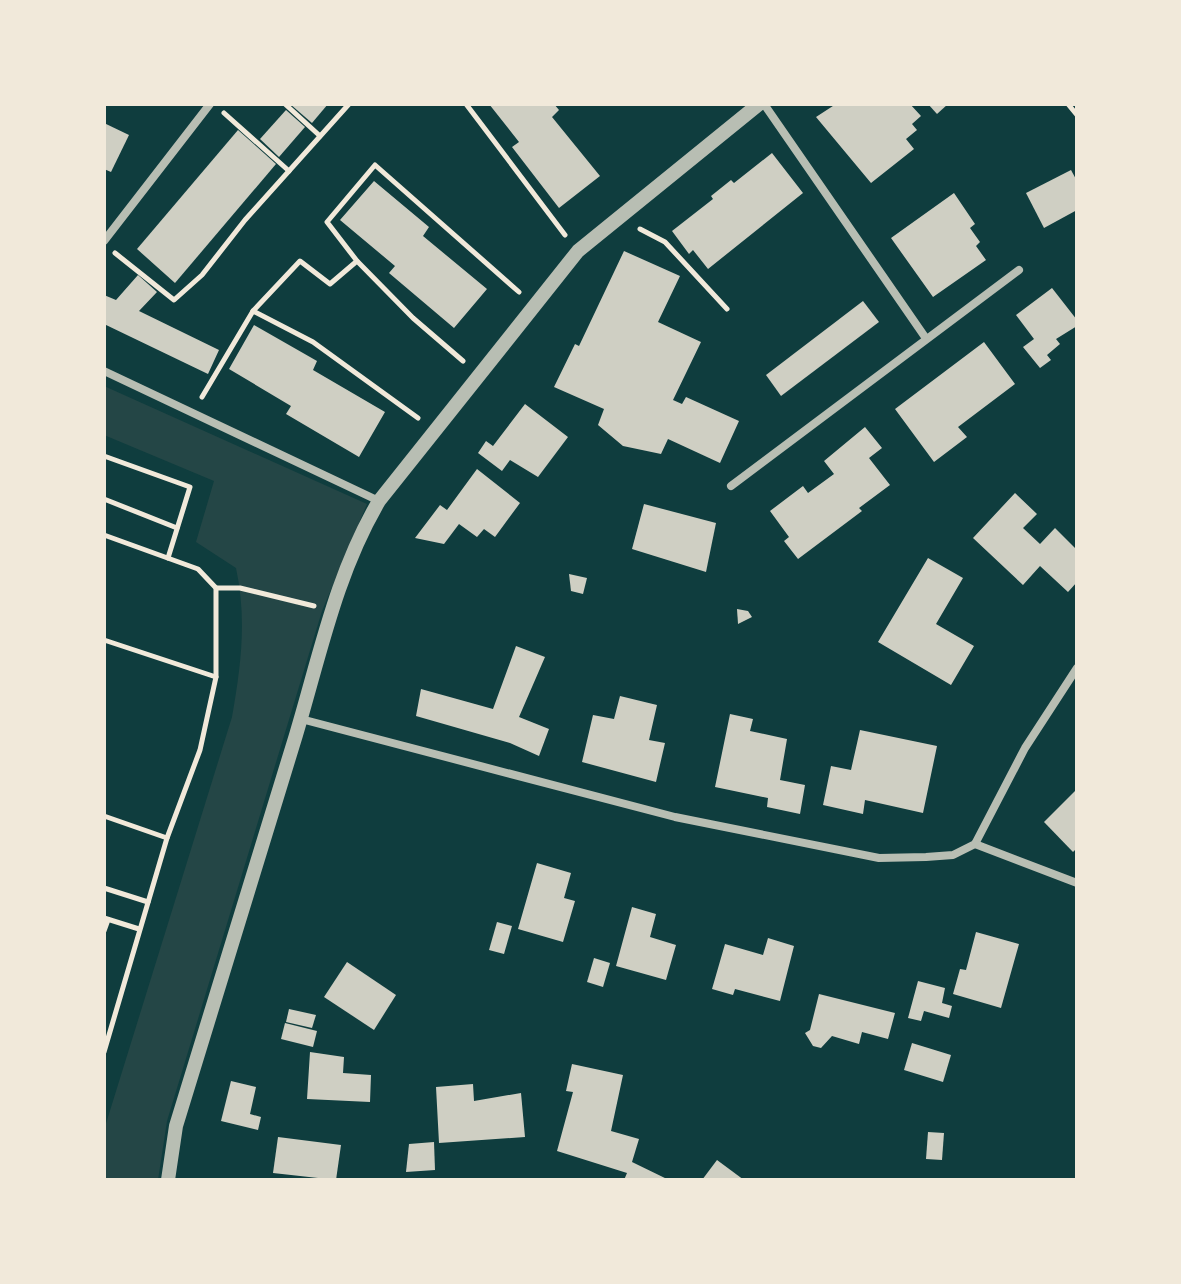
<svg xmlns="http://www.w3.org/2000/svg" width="1181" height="1284" viewBox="0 0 1181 1284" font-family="Lato,sans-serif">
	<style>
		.green { fill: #244646 }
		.building { fill: #cfcfc3 }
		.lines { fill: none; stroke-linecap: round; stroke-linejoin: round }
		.path { stroke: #f1e9da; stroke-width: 5 }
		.minor { stroke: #b8beb3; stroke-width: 8 }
		.tertiary { stroke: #b8beb3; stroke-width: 14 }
	</style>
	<rect width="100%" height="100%" fill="#0f3d3e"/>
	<path class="green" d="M104 386 367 504 322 611 167 1121 158 1180H104V1130L232 717C241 666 247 619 236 568L196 542 214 481 104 435Z"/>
	<g class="building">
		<path d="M290 104H328L312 123Z"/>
		<path d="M489 104H554L559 110 552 117 600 176 559 208 512 147 519 142Z"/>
		<path d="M836 104H910L921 116 912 124 917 130 906 139 914 149 871 183 816 117Z"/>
		<path d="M928 104H948L937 114Z"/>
		<path d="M286 110 305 127 279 157 260 139Z"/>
		<path d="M104 123 129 135 111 172 104 169Z"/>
		<path d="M238 130 276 164 175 283 137 249Z"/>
		<path d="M772 153 803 193 708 269 693 250 689 254 672 231 713 199 711 196 731 180 734 183Z"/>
		<path d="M1071 170 1077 181V210L1044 228 1026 193Z"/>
		<path d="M374 181 429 227 423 236 487 289 454 328 389 273 395 266 340 220Z"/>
		<path d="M954 193 975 224 970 228 980 242 976 246 986 260 933 297 891 238Z"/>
		<path d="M624 251 680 276 658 322 701 342 673 400 682 404 686 397 739 421 720 463 668 439 661 454 623 446 598 425 604 409 554 387 575 344 579 346Z"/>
		<path d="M138 275 157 292 139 311 219 350 208 374 104 324V295L116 300Z"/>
		<path d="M1052 288 1077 320V326L1056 339 1060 344 1047 355 1051 360 1040 368 1023 347 1034 339 1016 315Z"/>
		<path d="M863 301 879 322 781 396 766 375Z"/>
		<path d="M254 325 317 361 313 370 385 412 359 457 286 414 291 406 229 369Z"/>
		<path d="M984 342 1015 384 958 427 967 437 934 462 895 409Z"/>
		<path d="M525 404 568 437 538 477 510 460 502 471 478 453 486 441 493 446Z"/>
		<path d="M865 427 882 448 869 458 890 485 859 508 862 511 798 559 784 541 789 537 770 511 803 486 808 493 834 474 824 461Z"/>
		<path d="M477 469 520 503 495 537 484 529 477 537 459 524 444 544 415 538 440 505 447 510Z"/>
		<path d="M1015 493 1037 514 1023 528 1040 544 1055 528 1076 549 1077 582 1068 592 1040 566 1023 585 973 538Z"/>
		<path d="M644 504 716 523 706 572 632 549Z"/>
		<path d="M928 558 963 578 936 624 974 646 951 685 878 642Z"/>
		<path d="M569 574 587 578 583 594 571 591Z"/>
		<path d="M737 609 748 611 752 617 738 624Z"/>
		<path d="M516 646 545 657 519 717 549 729 539 756 510 743 416 716 421 689 493 709Z"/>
		<path d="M620 696 657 705 649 740 665 743 656 782 582 762 593 715 614 719Z"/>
		<path d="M730 714 753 719 750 731 787 739 780 780 805 785 800 814 767 807 768 798 715 787Z"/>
		<path d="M860 730 937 746 923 813 865 800 863 814 823 805 831 766 851 770Z"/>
		<path d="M1075 791 1077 848 1073 852 1044 822Z"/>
		<path d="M537 863 571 873 564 898 575 901 563 942 518 929Z"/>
		<path d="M632 907 656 914 650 937 676 945 666 980 616 966Z"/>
		<path d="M497 922 512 926 504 954 489 950Z"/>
		<path d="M976 932 1019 944 1001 1008 953 994 960 969 966 970Z"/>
		<path d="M768 938 794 946 780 1001 735 989 733 995 712 989 725 944 763 955Z"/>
		<path d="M594 958 610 963 603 987 587 982Z"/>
		<path d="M347 962 396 995 374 1030 324 997Z"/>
		<path d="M918 981 945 988 942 1003 952 1006 949 1018 924 1011 921 1021 908 1018Z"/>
		<path d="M819 994 895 1013 888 1039 862 1032 859 1044 832 1036 821 1048 813 1046 805 1033 810 1030Z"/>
		<path d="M289 1009 316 1015 312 1028 286 1022Z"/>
		<path d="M285 1023 317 1031 313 1047 281 1039Z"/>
		<path d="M912 1043 951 1055 943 1082 904 1070Z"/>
		<path d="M310 1052 344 1057 343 1073 371 1075 370 1102 307 1099Z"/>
		<path d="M572 1064 623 1075 611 1131 639 1139 632 1162 669 1180H624L627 1173 557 1151 573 1092 566 1091Z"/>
		<path d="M231 1081 256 1087 250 1114 261 1117 258 1130 221 1121Z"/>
		<path d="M473 1084 474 1101 521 1093 525 1137 439 1143 436 1087Z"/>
		<path d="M928 1132 944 1133 942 1160 926 1159Z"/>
		<path d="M278 1137 341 1145 336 1180 273 1173Z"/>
		<path d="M434 1142 435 1170 406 1172 409 1144Z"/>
		<path d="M717 1160 744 1180H702Z"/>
	</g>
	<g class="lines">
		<g class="path">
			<path d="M285 104 320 136"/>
			<path d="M466 104 565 235"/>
			<path d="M1068 104 1077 115"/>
			<path d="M224 113 289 171"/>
			<path d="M640 229 665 242 727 309"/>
			<path d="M115 253 174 300 202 275 245 220 349 104"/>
			<path d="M357 261 327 222 375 165 519 292"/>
			<path d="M253 311 300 261 330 284 357 261 413 318 463 361"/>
			<path d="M202 397 253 311 313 342 418 418"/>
			<path d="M104 456 190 487 168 558"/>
			<path d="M104 499 177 528"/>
			<path d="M104 535 198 569 216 588V677L200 750 167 838 104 1052"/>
			<path d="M216 588H240L314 606"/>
			<path d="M104 640 216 677"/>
			<path d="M104 816 167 838"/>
			<path d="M104 888 148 902"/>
			<path d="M104 918 139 929"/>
			<path d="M104 931 108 920"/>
		</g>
		<g class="minor">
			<path d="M764 104 925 337"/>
			<path d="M104 241 210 104"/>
			<path d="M104 371 379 501"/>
			<path d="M731 486 1019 270"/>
			<path d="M301 719 675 817 879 858 926 857 953 855 975 844 1025 748 1077 668"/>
			<path d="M975 844 1077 883"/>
		</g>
		<path class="tertiary" d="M168 1180 176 1126C216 996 256 866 296 735 320 655 336 574 379 501L578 251 759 104"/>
	</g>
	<rect width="1181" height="1284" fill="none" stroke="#f1e9da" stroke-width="212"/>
</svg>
